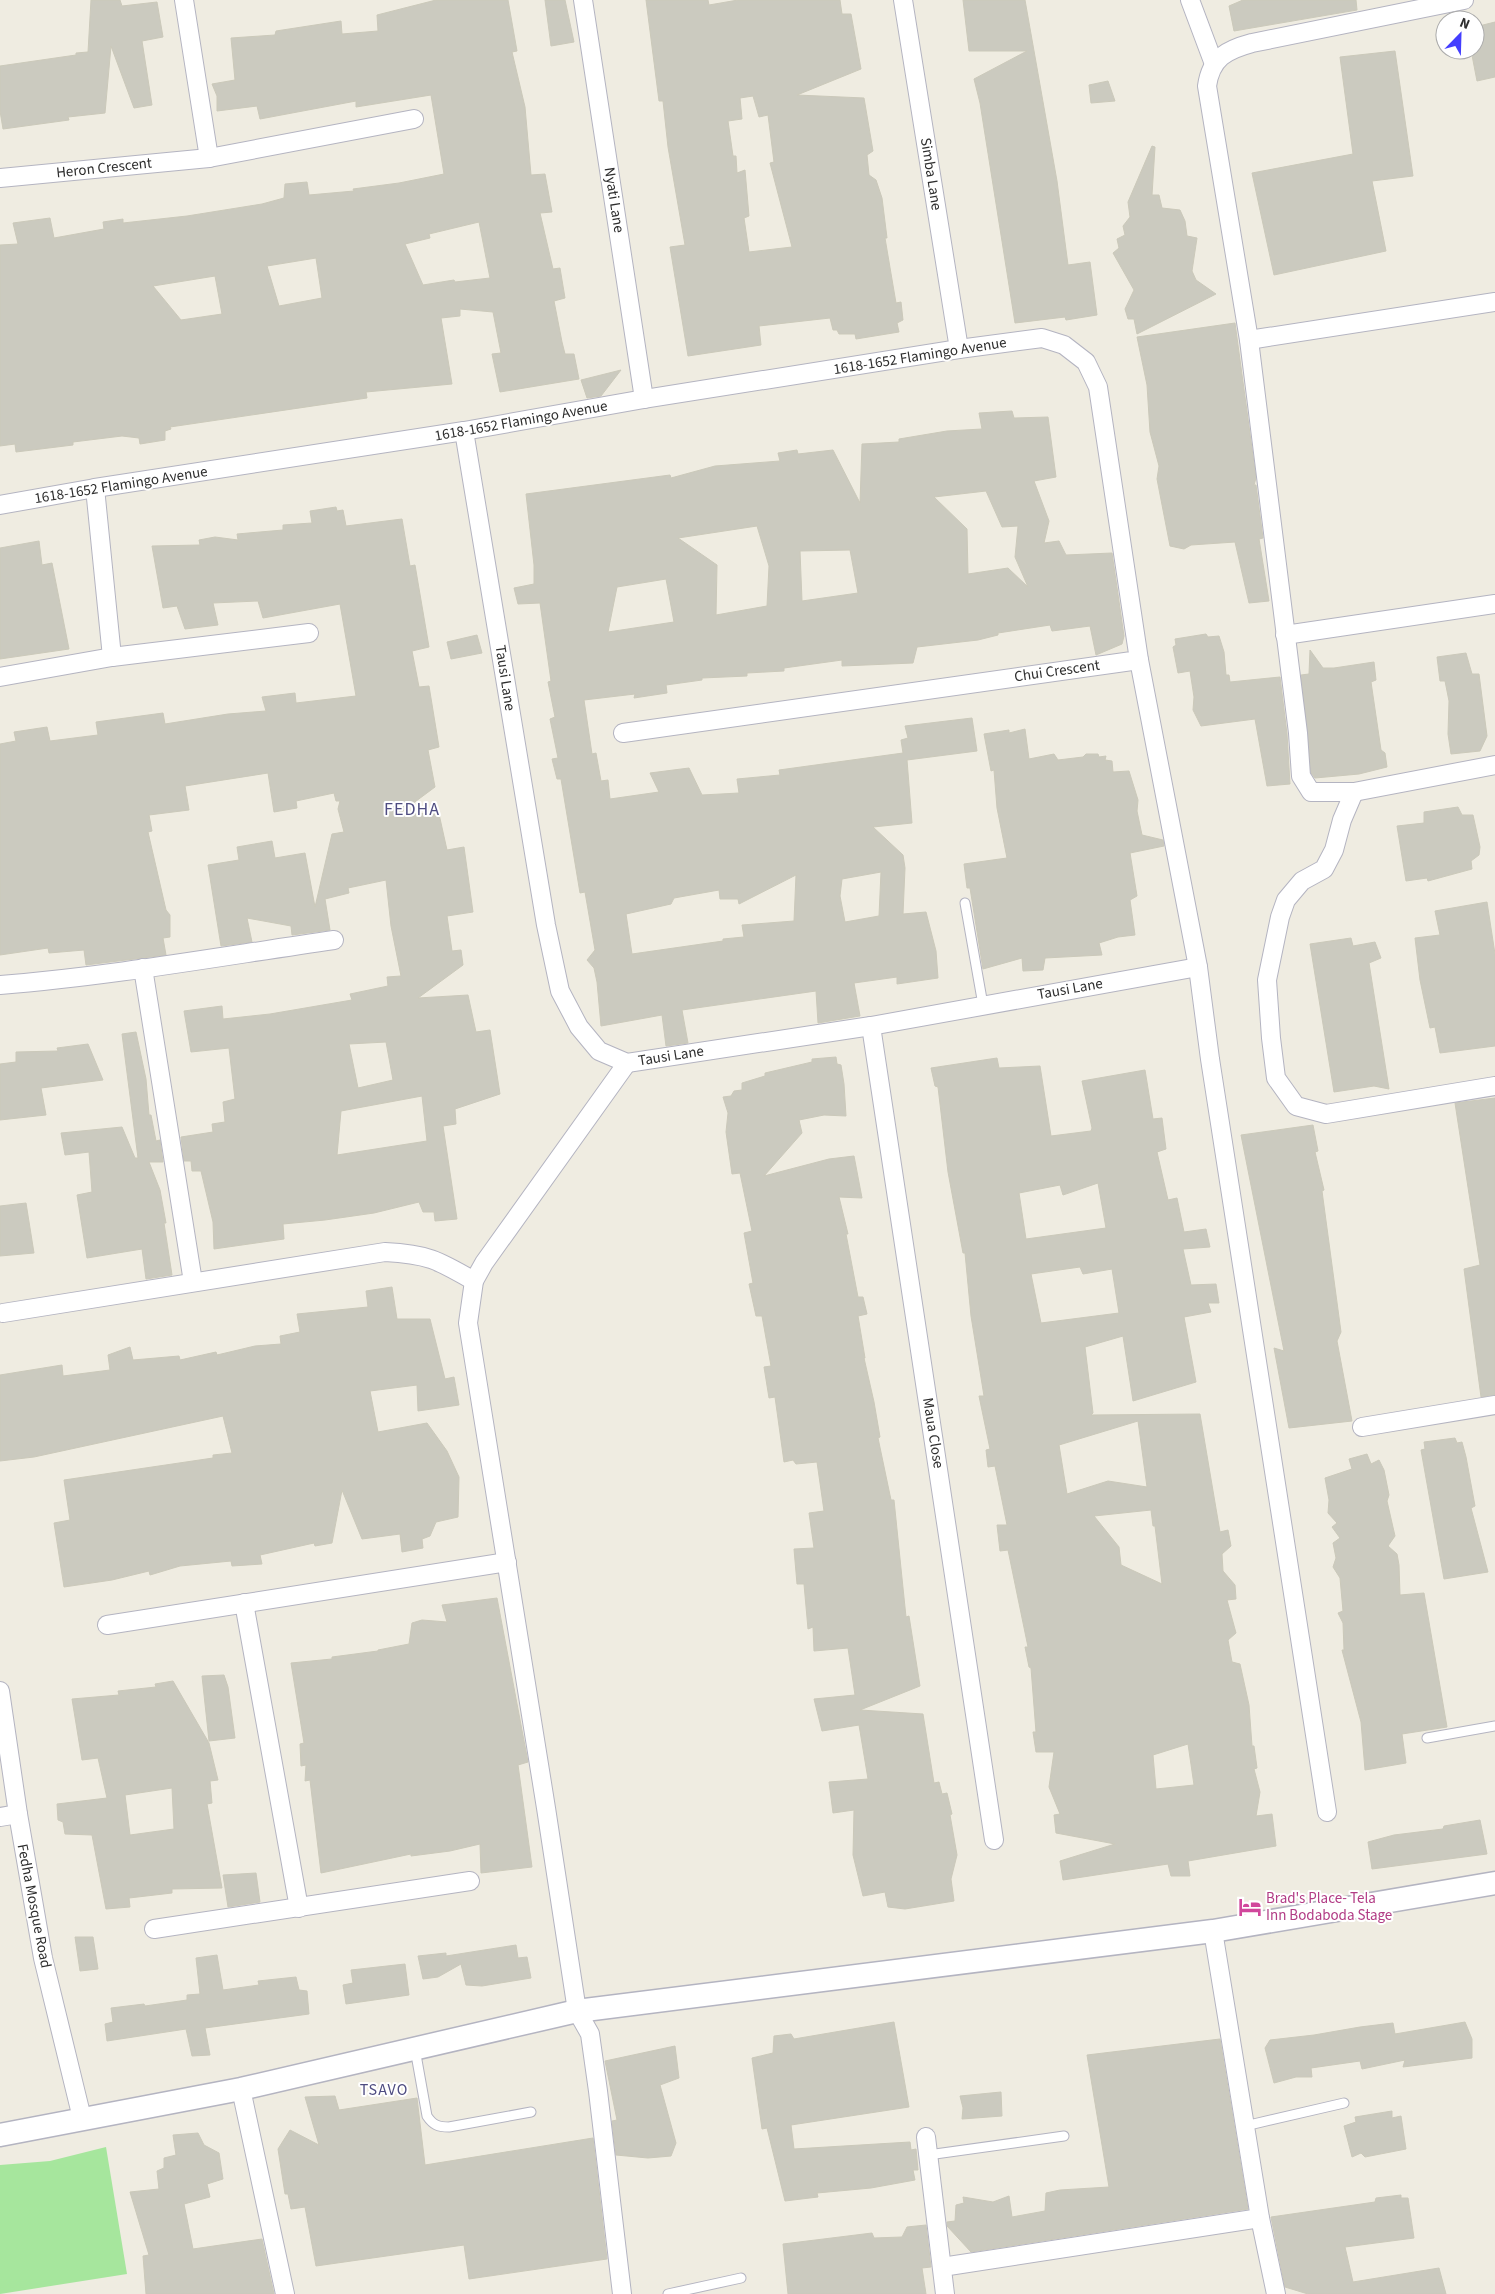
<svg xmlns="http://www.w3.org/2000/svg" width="1495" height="2294" viewBox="0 0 1495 2294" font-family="'Source Sans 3',sans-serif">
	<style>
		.green { fill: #a6e69d }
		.building { fill: #cbcabf; stroke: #cbc9ba; fill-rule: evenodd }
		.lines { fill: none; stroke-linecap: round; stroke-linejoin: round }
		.service-casing { stroke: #b4b4c1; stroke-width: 11 }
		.minor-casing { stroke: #b4b4c1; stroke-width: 20 }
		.tertiary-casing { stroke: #b4b4c1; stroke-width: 25 }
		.service { stroke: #fff; stroke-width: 9 }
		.minor { stroke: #fff; stroke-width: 18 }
		.tertiary { stroke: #fff; stroke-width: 22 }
		.labels { text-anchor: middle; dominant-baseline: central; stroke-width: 4; stroke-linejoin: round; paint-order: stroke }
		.street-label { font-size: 15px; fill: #2e2e2e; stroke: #fff }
		.hotel-label { font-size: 15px; fill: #b23c85; stroke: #fff; text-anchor: start }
		.neighbourhood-label { font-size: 16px; letter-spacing: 1px; fill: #4e4c81; stroke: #fff }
		.quarter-label { font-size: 18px; letter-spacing: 1px; fill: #4e4c81; stroke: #fff }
	</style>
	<rect width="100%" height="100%" fill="#efece1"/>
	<path class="green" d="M106 2147 127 2274 0 2294V2165L50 2161Z"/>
	<g class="building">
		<path d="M91 0H120L122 6 157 2 163 37 142 41 152 105 134 108 111 46 105 113 68 117 69 120 3 129 0 111V66L76 55V53L88 52Z"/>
		<path d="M436 0H508L517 51 512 52 525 107 531 175 545 174 552 212 540 213 553 269 560 268 565 298 554 301 562 342 565 354H574L579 379 500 392 492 354 501 353 493 312 460 309V316L441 318 452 384 366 392 367 398 170 427 171 429 165 431V440L140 444 139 438 122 436 73 442V445L16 452 15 444 0 446V245L18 244 13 223 50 218 54 238 104 229 103 222 123 219V223L187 216 262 204 284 198 285 184 307 182 309 195 354 191 353 189 399 183 444 174 431 95 356 107V101L260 119 257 106 217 111V96L212 84 235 80 231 38 275 35 276 31 341 21 342 34 378 31 377 15ZM479 222 490 278 455 282 454 280 423 285 405 244 430 238 429 234ZM316 258 322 298 279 306 267 266ZM215 276 222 314 181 320 153 286Z"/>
		<path d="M545 0H565L574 42 551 46Z"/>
		<path d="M646 0H708L709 5 738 0H840L842 14H851L861 69 797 95 864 98 873 151 867 155 869 175 876 180 882 198 887 238H885L896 303 901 302 903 320 897 323 899 332 856 339 855 334H839L837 330H833L830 318 759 326 761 345 688 356 670 247 685 245 668 147 663 101H659ZM753 96 759 117 768 115 774 162 770 163 792 247 749 252 744 218 749 216 745 170 737 173 736 156H733L728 121 742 119 740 98Z"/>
		<path d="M963 0H1025L1057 181 1068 265 1090 262 1097 315 1066 320 1065 317 1015 323 980 103 974 79 1027 51H969Z"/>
		<path d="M1243 0H1356L1357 10 1234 31 1229 6Z"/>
		<path d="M1495 22V77L1477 81 1471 50H1475V27Z"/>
		<path d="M1395 51 1413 176 1372 181 1386 251 1274 275 1252 173 1353 154 1340 57Z"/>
		<path d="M1108 81 1115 101 1091 103 1089 85Z"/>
		<path d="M1152 146 1155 147 1152 195H1159L1162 208 1180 210 1185 221 1187 236 1197 238 1192 271 1196 280 1216 294 1137 334 1134 319H1128L1125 309 1134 290 1113 253 1119 248 1117 239 1125 235 1123 226 1130 217 1128 202Z"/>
		<path d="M1235 323 1256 478 1254 485H1256L1263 538 1259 539 1269 601 1249 603 1235 542 1191 545 1184 549 1170 546 1157 479 1159 466 1150 432 1147 385 1137 337Z"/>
		<path d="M621 370 601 396 587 398 581 380Z"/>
		<path d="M1012 411 1014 418 1048 417 1056 477 1034 481 1049 521 1044 543 1059 541 1066 555 1112 553 1124 636 1122 644 1096 655 1090 626 1052 631 1050 625 998 633V635L978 640 917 647 913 663 842 666V660L784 668V671L747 673V676L702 678V680L666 685 667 693 634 698 635 694 584 700 592 754 596 753 601 781 608 780 610 799 659 792 650 773 689 768 702 795 739 793 737 779 780 775 779 770 903 753 901 740 908 738 905 726 972 718 977 751 907 760 912 823 873 827 903 855 905 868 903 914 926 912 936 951 938 978 897 984V977L854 983 860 1016 818 1023 816 991 682 1010 688 1043 666 1046 662 1015 601 1026 597 982 594 968 587 960 595 950 585 892 580 893 561 779H557L552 759 558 758 550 719 555 717 548 682 551 681 540 603 518 604 514 588 534 584V565L526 494 670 475 671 478 715 466 780 461 778 453 797 450 798 454 833 450 860 503 862 444 899 442V439L947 431 982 429 979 413ZM986 491 1002 527 1018 526 1015 557 1028 587 1008 568 968 574 967 529 934 497ZM757 526 769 566 767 606 716 615 717 565 678 538ZM850 550 858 593 802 601 800 551ZM666 579 674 622 608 632 617 587ZM881 872 879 916 845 922 840 896 842 879ZM796 875 794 921 742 925 744 937 723 939V941L632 954 626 914 671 904 674 898 719 890 720 899H738L739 904Z"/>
		<path d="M336 507 337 511 343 510 346 526 402 519 410 566 415 565 429 647 412 651 419 687 429 686 439 747 428 750 435 787 400 813 439 814 447 850 464 847 473 912 447 916 452 951 461 950 463 965 418 998 468 995 476 1032 490 1030 500 1094 455 1109 456 1124 443 1126 457 1219 435 1221 434 1212H423L419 1202 374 1213 325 1220 283 1224 284 1239 214 1249 213 1222 201 1171H192L191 1161H184L181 1137 213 1132 212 1124 225 1122 223 1102 235 1099 229 1048 191 1052 184 1011 222 1006 223 1019 270 1014 352 1000 350 994 388 986 387 977 401 976 391 926 386 880 348 888 349 893 325 899 330 930 292 935 291 926 247 918 252 942 221 946 208 865 239 860 237 847 272 841 275 858 305 853 315 907 332 834 344 832 338 809 340 801H336L334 793 296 801 297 808 274 812 268 773 185 786 189 810 149 815 152 831 148 832 166 910 170 915V937L163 938 166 955 86 965 84 950 49 953 48 948 0 955V744L16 741 14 732 47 727 50 741 98 735 96 722 163 713 165 724 228 714 266 711 262 697 295 693 296 703 356 696 340 604 263 618 258 601 213 603 218 625 185 629 177 606 163 608 152 546 200 545 199 540 215 537 238 540 237 534 283 530V525L312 523 310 511ZM386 1042 393 1080 358 1088 349 1044ZM422 1096 427 1141 337 1155 341 1111Z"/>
		<path d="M39 541 42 565 52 563 69 649 0 659V548Z"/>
		<path d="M1206 634 1208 637 1219 636 1224 652 1226 675H1229L1230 682 1280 677 1287 734 1290 784 1267 786 1255 719 1201 726 1193 710 1194 697 1190 671 1178 673 1173 647 1176 645 1175 639Z"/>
		<path d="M477 635 482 653 451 659 447 642Z"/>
		<path d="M1310 650 1323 668H1334L1374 662 1376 680 1371 682 1381 750 1385 753 1387 767 1359 774 1315 778 1311 773 1301 675 1309 674Z"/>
		<path d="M1466 653 1472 674H1479L1487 736 1480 751 1451 754 1448 734 1449 701 1445 681H1440L1437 657Z"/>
		<path d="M1025 729 1029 759 1054 754 1058 760 1083 757 1086 754H1098L1099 757 1106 756 1105 760 1112 761 1113 772 1129 771 1138 800 1137 811 1142 835 1163 840 1164 846 1130 853 1137 896 1130 900 1135 935 1118 937 1099 943 1102 955 1045 958 1043 970 1023 971 1022 958 983 969 970 888H967L964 864 1007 858 997 808 994 770 991 771 984 734 1009 730V733Z"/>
		<path d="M1458 807 1462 815H1473L1480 847 1479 855 1471 861 1472 869 1428 881 1427 878 1406 881 1397 826 1424 823V812Z"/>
		<path d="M1487 902 1495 954V1046L1440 1053 1435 1027 1430 1028 1420 980 1415 938 1440 935 1435 911Z"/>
		<path d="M1351 938 1353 946 1375 942 1381 958 1369 963 1389 1089 1374 1086 1334 1092 1310 944Z"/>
		<path d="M136 1032 146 1079 149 1115H151L156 1141 160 1140 163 1162H149L160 1190 166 1223H164L172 1275 146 1279 142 1249 87 1258 77 1195 92 1192 89 1152 65 1155 61 1133 122 1127 135 1158H138L122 1034Z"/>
		<path d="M88 1044 103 1080 41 1088 46 1115 0 1120V1064L16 1062V1052L58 1051 57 1048Z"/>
		<path d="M836 1057 837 1064 841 1065 844 1084 846 1116 824 1115 799 1120 802 1133 764 1176 829 1159 854 1156 862 1198 839 1197 848 1234H846L858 1297H863L867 1314 858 1316 865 1358H864L874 1402 880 1437 878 1438 891 1500H894L906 1617 909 1616 920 1686 860 1710 923 1714 934 1783 939 1782 942 1794 947 1793 952 1814 950 1815 957 1855 951 1879 954 1901 905 1909 888 1907 885 1892 863 1896 853 1855 854 1810 833 1813 829 1782 868 1779 859 1725 822 1731 814 1699 855 1695 848 1648 814 1651 813 1627 808 1629 804 1584H797L794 1549 814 1548 809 1513 824 1511 817 1462 796 1464 793 1460 784 1462 775 1397 769 1398 764 1367 771 1366 762 1316H756L749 1284 753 1283 744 1233 752 1231 740 1173 732 1174 726 1132 728 1113 723 1097 731 1096 734 1091 742 1090V1083L765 1076V1073L812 1062V1059Z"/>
		<path d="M997 1058 999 1068 1040 1066 1051 1136 1091 1131 1092 1128 1082 1081 1145 1070 1153 1119 1162 1118 1166 1149 1157 1152 1168 1200 1177 1198 1184 1232 1206 1229 1210 1247 1183 1249 1191 1285 1216 1284 1219 1303H1208L1211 1312 1184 1317 1196 1382 1133 1401 1123 1336 1085 1347 1093 1413 1091 1415 1200 1414 1220 1532 1228 1530 1231 1546 1222 1554 1223 1571 1235 1585 1236 1599 1227 1600 1236 1633 1228 1640 1232 1662 1240 1664 1249 1705 1252 1746H1254L1257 1768 1254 1769 1260 1792 1256 1816 1272 1814 1276 1846 1188 1861 1190 1876H1171L1168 1864 1063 1880 1060 1861 1115 1844 1056 1833 1054 1815 1060 1814 1049 1787 1054 1752H1036L1033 1732H1036L1031 1668 1029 1667 1025 1647H1028L1008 1550 1000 1551 997 1525H1007L995 1466 988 1467 986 1450 990 1449 979 1396H984L971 1316 965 1253H963L948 1172 938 1087 935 1086 931 1068ZM1098 1183 1106 1228 1026 1239 1019 1193 1060 1185 1063 1195ZM1080 1267 1083 1274 1112 1269 1119 1313 1041 1323 1031 1274ZM1138 1421 1147 1487 1108 1481 1067 1494 1059 1445ZM1151 1510 1153 1526H1155L1162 1584 1121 1565 1119 1547 1094 1516ZM1188 1744 1194 1785 1156 1789 1153 1755Z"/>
		<path d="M1495 1098V1395L1481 1397 1464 1269 1480 1265 1455 1103Z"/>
		<path d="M1313 1125 1318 1151 1315 1152 1324 1190 1322 1191 1341 1332 1337 1341 1352 1421 1289 1428 1274 1348 1284 1351 1241 1135Z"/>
		<path d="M26 1203 34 1253 0 1256V1206Z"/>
		<path d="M392 1287 397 1319H430L445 1379 454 1377 459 1405 418 1411 417 1385 370 1391 378 1432 427 1423 447 1451 459 1477 458 1517 436 1522 430 1536 422 1539 423 1548 402 1552 400 1534 362 1539 342 1490 332 1543 315 1546 314 1543 260 1555 262 1564 232 1566 231 1561 180 1566 150 1575 149 1571 112 1580 64 1587 54 1523 70 1520 64 1480 213 1458V1455L232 1453 223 1416 34 1457 0 1461V1375L62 1365 63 1376 110 1370 108 1355 130 1347 133 1360 179 1356 180 1360 216 1352 217 1355 255 1346 281 1344 280 1336 300 1332 297 1314 368 1307 366 1291Z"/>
		<path d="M1455 1438 1457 1443 1462 1442 1466 1457 1475 1506 1471 1508 1488 1572 1444 1579 1421 1450 1425 1449 1424 1442Z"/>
		<path d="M1367 1454 1371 1464 1379 1460 1384 1470 1389 1495 1387 1501 1395 1536 1388 1546 1397 1554 1399 1565 1400 1595 1424 1593 1447 1727 1402 1734 1406 1763 1365 1770 1361 1722 1342 1650H1344L1343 1623 1338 1613 1343 1611 1340 1578 1333 1567 1336 1558 1333 1543 1340 1538 1332 1527 1337 1523 1328 1513 1329 1500 1325 1478 1352 1469 1349 1459Z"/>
		<path d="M497 1598 528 1762 518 1765 532 1867 481 1873 480 1844 450 1851 411 1856V1854L321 1873 310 1780 305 1781 306 1765 301 1766 300 1744 304 1743 291 1663 332 1659V1657L378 1651V1650L409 1644 412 1623 422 1620 447 1622 442 1605Z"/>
		<path d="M224 1675 228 1687 235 1738 209 1741 202 1676Z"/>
		<path d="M173 1681 209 1743 218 1780 210 1781 212 1803 207 1804 222 1888 172 1889V1893L129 1898 130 1907 106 1909 92 1835 65 1834 63 1822 58 1820 57 1804 107 1798 98 1758 82 1760 72 1699 119 1695 118 1691 156 1687 155 1684ZM172 1788 174 1829 130 1835 125 1795Z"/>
		<path d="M1480 1820 1487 1854 1372 1869 1368 1842 1394 1835 1443 1829 1444 1826Z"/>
		<path d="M256 1873 260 1902 228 1907 223 1875Z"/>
		<path d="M75 1937H93L98 1969 80 1971Z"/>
		<path d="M516 1945 518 1958 527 1957 531 1978 482 1986 466 1985 461 1964 438 1977 423 1979 418 1956 446 1953V1956Z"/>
		<path d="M217 1955 223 1990 259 1985 258 1981 296 1977 299 1990 307 1991 309 2014 205 2028 210 2055 192 2056 186 2029 107 2041 105 2024 113 2022 111 2008 144 2004 145 2006 187 2000V1995L200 1994 196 1958Z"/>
		<path d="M405 1964 409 1995 346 2004 343 1985 353 1983 351 1970Z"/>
		<path d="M894 2022 909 2107 791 2125 794 2149 910 2142 911 2150 916 2149 918 2170H913L915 2180 871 2188 817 2193 818 2197 785 2201 767 2128 762 2129 752 2058 773 2053 774 2036 791 2034 794 2039Z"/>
		<path d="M1465 2022 1472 2039V2058L1403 2067 1405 2060 1362 2069 1360 2061 1311 2068 1312 2077H1296L1274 2083 1265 2048 1270 2040 1314 2035 1360 2027 1393 2023 1395 2034Z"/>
		<path d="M1220 2039 1248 2209 971 2252 947 2226V2222L955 2221 956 2205 964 2203 963 2197 993 2202 1009 2196 1012 2217 1045 2211 1046 2193 1060 2190 1109 2187 1087 2055Z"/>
		<path d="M675 2046 679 2078 660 2085 676 2143 671 2156 648 2158 616 2155 612 2121 617 2120 605 2061Z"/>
		<path d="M1001 2092 1002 2116 962 2119 963 2108 960 2096Z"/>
		<path d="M335 2096 339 2110 417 2098 425 2165 593 2138 607 2259 469 2279 464 2245 316 2266 305 2207 291 2209 288 2194H285L278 2149 290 2130 319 2145 305 2097Z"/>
		<path d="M1392 2111V2118L1401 2116 1406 2149 1365 2157 1361 2153 1352 2157 1344 2126 1356 2122 1355 2117Z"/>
		<path d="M198 2133 204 2145 219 2153 223 2179 207 2184 210 2197 184 2204 193 2249 262 2239 274 2294H146L143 2256 149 2255 130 2192 159 2189 157 2171 164 2168V2158L176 2155 173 2135Z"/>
		<path d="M1401 2195V2198H1408L1414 2238 1345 2247 1353 2282 1439 2268 1446 2294H1308L1285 2287 1271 2217 1375 2202 1376 2198Z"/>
		<path d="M926 2225 931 2267 922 2268 926 2294H788L783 2244 872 2233 874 2238 902 2237 907 2227Z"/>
	</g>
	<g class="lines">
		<defs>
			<g id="service">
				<path d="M965 903 983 1005"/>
				<path d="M1427 1738 1495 1726"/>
				<path d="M415 2049 427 2116C433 2125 438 2127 449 2127L531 2112"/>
				<path d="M1245 2126 1344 2103"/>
				<path d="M928 2155 1064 2136"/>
				<path d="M668 2294 741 2278"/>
			</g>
			<g id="minor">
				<path d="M184 0 209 158"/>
				<path d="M583 0 644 399"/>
				<path d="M903 0 959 349"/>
				<path d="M1190 0 1214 64"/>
				<path d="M1464 0 1252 43C1226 50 1211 58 1207 86L1249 340 1298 733 1301 776 1311 792H1354L1495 765"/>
				<path d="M0 178 209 158 414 119"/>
				<path d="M1249 340 1495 302"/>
				<path d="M464 431 546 925 560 991 579 1027 599 1051 627 1063 871 1026 1198 967"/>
				<path d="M95 488 112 657"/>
				<path d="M0 505 95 488 464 431 644 399 959 349 1042 338 1064 345 1086 362 1098 387 1139 660 623 733"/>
				<path d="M1285 635 1495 604"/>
				<path d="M1139 660 1198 967 1210 1059 1327 1812"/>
				<path d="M0 677 112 657 309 633"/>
				<path d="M1354 792 1342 820 1334 850 1324 869 1302 881 1286 900 1280 917 1267 980 1271 1038 1276 1078 1296 1106 1326 1114 1495 1086"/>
				<path d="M143 968 193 1282"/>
				<path d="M0 985C112 976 223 956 334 940"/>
				<path d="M871 1026 994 1840"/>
				<path d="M3 1313 385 1252C427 1254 438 1260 474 1281"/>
				<path d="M1362 1427 1495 1405"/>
				<path d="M244 1603 299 1908"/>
				<path d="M107 1625 507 1562"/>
				<path d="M0 1691 18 1814 43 1958 82 2118"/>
				<path d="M0 1817 18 1814"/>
				<path d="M154 1929 470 1881"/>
				<path d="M1213 1931 1260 2218 1276 2294"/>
				<path d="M241 2089 285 2294"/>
				<path d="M926 2137 945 2294"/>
				<path d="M942 2267 1260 2218"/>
				<path d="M622 2294 598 2091 590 2034 577 2011 546 1808 468 1323 474 1281 484 1263 627 1063"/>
			</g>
			<path id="tertiary" d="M0 2135 241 2089 577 2011 1213 1931 1495 1883"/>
		</defs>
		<use href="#service" class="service-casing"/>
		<use href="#minor" class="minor-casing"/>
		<use href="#tertiary" class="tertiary-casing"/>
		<use href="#service" class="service"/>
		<use href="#minor" class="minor"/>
		<use href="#tertiary" class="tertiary"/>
	</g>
	<defs>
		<symbol id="hotel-bare" viewBox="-9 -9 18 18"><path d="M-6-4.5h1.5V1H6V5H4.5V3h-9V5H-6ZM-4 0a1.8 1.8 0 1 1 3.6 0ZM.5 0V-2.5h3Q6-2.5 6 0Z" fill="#d1479c" stroke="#fff" stroke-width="2.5" paint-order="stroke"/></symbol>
	</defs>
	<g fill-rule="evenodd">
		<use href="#hotel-bare" x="1234" y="1891" width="32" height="32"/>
	</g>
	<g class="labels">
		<g class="street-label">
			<text transform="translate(104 168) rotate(-6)">Heron Crescent</text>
			<text transform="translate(931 174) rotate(81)">Simba Lane</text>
			<text transform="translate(614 200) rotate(81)">Nyati Lane</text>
			<text transform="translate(920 356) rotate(-9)">1618-1652 Flamingo Avenue</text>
			<text transform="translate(521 421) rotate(-10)">1618-1652 Flamingo Avenue</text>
			<text transform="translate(121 485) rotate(-9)">1618-1652 Flamingo Avenue</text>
			<text transform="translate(1057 671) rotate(-8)">Chui Crescent</text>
			<text transform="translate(505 678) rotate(81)">Tausi Lane</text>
			<text transform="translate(1070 989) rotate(-10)">Tausi Lane</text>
			<text transform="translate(671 1056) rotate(-9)">Tausi Lane</text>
			<text transform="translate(933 1433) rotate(81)">Maua Close</text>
			<text transform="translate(34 1906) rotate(79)">Fedha Mosque Road</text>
		</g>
		<g class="hotel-label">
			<text x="1266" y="1898">Brad's Place- Tela<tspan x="1266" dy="17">Inn Bodaboda Stage</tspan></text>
		</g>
		<g class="neighbourhood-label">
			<text x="384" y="2090">TSAVO</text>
		</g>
		<g class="quarter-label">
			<text x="412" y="809">FEDHA</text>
		</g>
	</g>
	<g transform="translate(1460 35) rotate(23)"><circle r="24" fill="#ffffff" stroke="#ababab"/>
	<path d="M0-4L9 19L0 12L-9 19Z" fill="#443eff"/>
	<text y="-8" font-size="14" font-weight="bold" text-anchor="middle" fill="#2e2e2e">N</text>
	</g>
</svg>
